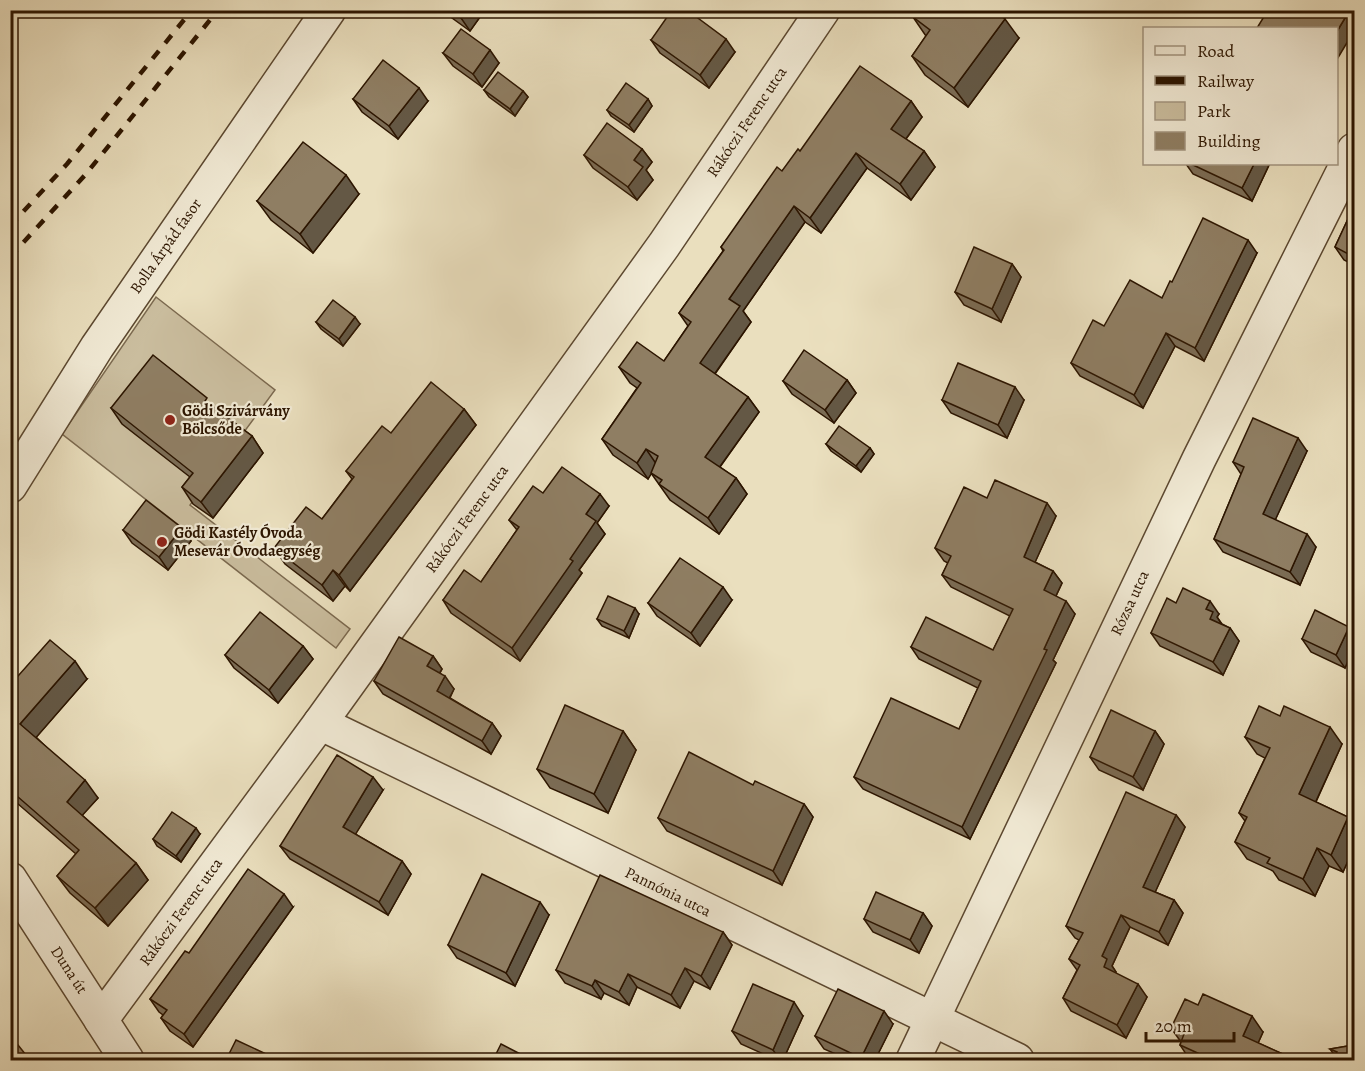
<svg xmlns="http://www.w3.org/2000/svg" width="1365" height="1071" viewBox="0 0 1365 1071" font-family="Alegreya,serif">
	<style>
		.green { fill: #cabd9e; stroke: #7b694f; stroke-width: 1.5 }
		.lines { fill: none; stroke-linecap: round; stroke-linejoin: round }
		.minor-casing { stroke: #5c4830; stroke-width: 36 }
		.minor { stroke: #f1ead5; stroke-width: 33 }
		.rail { stroke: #2c1500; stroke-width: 4.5; stroke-dasharray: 10 10; stroke-linecap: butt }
		.wall { fill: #7b6c55; stroke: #2c1500; stroke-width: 1.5 }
		.shaded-wall { fill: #645845; stroke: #2c1500; stroke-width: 1.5 }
		.building { fill: #8f7e63; stroke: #2c1500; stroke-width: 1.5 }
		.poi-dot { fill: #8f2418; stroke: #f1ead5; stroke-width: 2 }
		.labels { text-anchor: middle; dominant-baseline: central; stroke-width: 4.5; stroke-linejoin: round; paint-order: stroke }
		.street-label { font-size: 16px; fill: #2c1500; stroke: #f1ead5 }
		.poi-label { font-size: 16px; font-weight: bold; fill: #2c1500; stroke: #f1ead5; text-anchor: start }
	</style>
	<rect width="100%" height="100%" fill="#eadfbe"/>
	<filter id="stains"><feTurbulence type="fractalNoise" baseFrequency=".00333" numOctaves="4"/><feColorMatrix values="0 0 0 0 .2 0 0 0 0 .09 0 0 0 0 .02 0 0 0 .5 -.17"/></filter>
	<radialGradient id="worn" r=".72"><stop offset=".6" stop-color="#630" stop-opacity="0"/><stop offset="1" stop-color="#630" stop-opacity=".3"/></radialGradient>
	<path class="green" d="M156 297 275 390 190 505 350 629 336 648 62 434Z"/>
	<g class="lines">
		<defs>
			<g id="minor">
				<path d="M10 486 97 347 329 10"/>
				<path d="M320 723 1017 1060"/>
				<path d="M10 879 127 1060"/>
				<path d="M101 1020 320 723 664 245 823 10"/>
				<path d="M913 1060 1199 459 1354 150"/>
			</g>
		</defs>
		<use href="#minor" class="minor-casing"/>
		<use href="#minor" class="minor"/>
		<g class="rail">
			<path d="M10 226 67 164 192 10"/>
			<path d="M10 257 86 174 218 10"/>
		</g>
	</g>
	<g class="wall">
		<path d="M441 10H485L470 31Z"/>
		<path d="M913 17 1019 38 968 107 925 75 912 56 926 36Z"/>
		<path d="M651 40 735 52 709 88 660 53Z"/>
		<path d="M443 53 499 63 482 87 453 66Z"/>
		<path d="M484 90 523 91 528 97 515 116 489 97Z"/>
		<path d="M353 99 428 101 398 139 362 112Z"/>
		<path d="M648 99 652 106 634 132 611 116 607 110Z"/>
		<path d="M911 101 922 117 906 139 924 151 935 167 911 200 867 168 821 233 805 222 743 311 751 322 715 374 748 397 759 412 720 467 736 478 747 494 719 534 670 500 651 473 648 479 613 455 602 439 637 388 630 383 619 367 664 361 688 326 679 313 723 251 721 247 782 171 800 151Z"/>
		<path d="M642 149 652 162 646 170 653 180 637 200 593 168 584 155Z"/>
		<path d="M1186 164H1267L1269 165 1252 201 1193 174Z"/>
		<path d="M359 194 313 253 271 220 257 201Z"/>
		<path d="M1354 206V265L1344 260 1335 247Z"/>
		<path d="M1257 253 1204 361 1175 346 1143 408 1080 376 1071 363 1104 326 1162 298 1172 282Z"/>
		<path d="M1012 264 1021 277 1001 322 964 305 955 292Z"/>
		<path d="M316 322 360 324 343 346 321 329Z"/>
		<path d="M847 380 856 393 834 423 792 394 783 381Z"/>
		<path d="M942 400H1024L1007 438 951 413Z"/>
		<path d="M212 406 252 436 263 453 213 518 193 504 182 487 190 477 122 424 111 408Z"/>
		<path d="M464 409 476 425 350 591 345 586 333 601 285 564 274 548 322 519 352 479 346 471 391 433Z"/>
		<path d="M826 444 870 448 874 454 861 472 831 451Z"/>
		<path d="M1307 451 1275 520 1316 547 1300 585 1223 552 1214 539 1241 474 1233 462Z"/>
		<path d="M543 493 609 506 597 523 605 534 579 570 582 573 520 661 451 613 443 600 481 582 517 530 509 520Z"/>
		<path d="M987 498 1056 516 1035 562 1053 571 1062 583 1056 596 1075 614 1053 660 1056 663 970 839 863 789 854 777 959 729 978 688 919 659 911 647 993 650 1010 616 951 587 942 575 948 563 944 561 935 548Z"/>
		<path d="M182 528 191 541 168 570 132 543 123 530Z"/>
		<path d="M732 600 700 646 657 616 648 603Z"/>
		<path d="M1176 603 1219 614 1217 617 1222 624 1230 628 1239 641 1223 675 1160 646 1151 633Z"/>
		<path d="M639 614 629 638 602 626 597 619Z"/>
		<path d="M1354 635V647L1345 668 1311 652 1302 639Z"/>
		<path d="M303 646 313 659 278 703 234 668 225 655Z"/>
		<path d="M433 656 442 669 440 673 454 689 450 698 492 723 501 736 491 754 383 694 374 681Z"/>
		<path d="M87 679 36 737 98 798 82 815 136 863 148 880 108 926 70 893 57 876 76 854 10 797V685Z"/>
		<path d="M623 731 636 750 608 813 550 788 537 769Z"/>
		<path d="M1155 731 1164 744 1143 790 1099 770 1090 757Z"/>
		<path d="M1245 737 1342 744 1316 802 1348 817 1354 826V847L1343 872 1329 866 1315 896 1279 880 1273 871 1247 859 1235 842 1245 821 1239 813 1265 758 1257 754Z"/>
		<path d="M753 785 804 804 813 817 782 885 667 831 658 818Z"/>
		<path d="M383 790 355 834 402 861 411 874 388 915 290 859 280 846Z"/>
		<path d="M1176 815 1185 827 1155 892 1174 900 1183 913 1168 945 1130 927 1112 966 1116 972 1115 973 1147 997 1126 1038 1071 1011 1063 998 1077 970 1069 959 1079 940 1075 938 1066 926Z"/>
		<path d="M200 834 181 862 157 846 153 839Z"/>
		<path d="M293 907 193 1047 170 1031 161 1018 163 1015 159 1012 150 999 189 953Z"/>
		<path d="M923 913 932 926 919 953 873 932 864 919Z"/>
		<path d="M549 915 515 986 457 958 448 945Z"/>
		<path d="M723 932 732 945 710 989 694 981 680 1008 637 987 629 1005 604 993 601 999 565 983 556 970Z"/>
		<path d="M803 1016 783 1060H777L741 1044 732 1031Z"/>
		<path d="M893 1024 875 1060H849L824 1049 815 1036Z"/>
		<path d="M1171 1028 1263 1032 1258 1043 1296 1060H1190L1180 1045 1181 1042Z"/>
		<path d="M1354 1045 1335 1056 1330 1049Z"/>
	</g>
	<g class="shaded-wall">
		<path d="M467 10H485L470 31 461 18Z"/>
		<path d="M1353 10H1354V21L1350 15Z"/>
		<path d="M1348 13 1354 23V31L1336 61V33Z"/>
		<path d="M1005 19 1019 38 968 107 954 88Z"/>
		<path d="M726 39 735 52 709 88 700 75Z"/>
		<path d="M490 50 499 63 482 87 473 74Z"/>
		<path d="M419 88 428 101 398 139 389 126Z"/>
		<path d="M523 91 528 97 515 116 510 109Z"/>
		<path d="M648 99 652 106 634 132 629 125Z"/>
		<path d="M911 101 922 117 902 144 891 129Z"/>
		<path d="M642 149 652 162 646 170 653 180 637 200 628 187 634 160Z"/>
		<path d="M924 151 935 167 911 200 900 184Z"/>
		<path d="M856 153 867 168 821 233 810 218Z"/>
		<path d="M1254 164H1267L1269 165 1252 201 1242 188Z"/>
		<path d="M346 175 359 194 313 253 300 234Z"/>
		<path d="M794 206 805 222 743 311 751 322 711 379 700 363 729 299Z"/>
		<path d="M1248 240 1257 253 1204 361 1195 348Z"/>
		<path d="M1012 264 1021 277 1001 322 992 309Z"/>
		<path d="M355 317 360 324 343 346 339 339Z"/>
		<path d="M1166 333 1175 346 1143 408 1134 395Z"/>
		<path d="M847 380 856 393 834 423 825 410Z"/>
		<path d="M1015 387 1024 400 1007 438 998 425Z"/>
		<path d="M748 397 759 412 716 472 705 457Z"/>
		<path d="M464 409 476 425 350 591 339 575Z"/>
		<path d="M252 436 263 453 213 518 201 502Z"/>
		<path d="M1298 438 1307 451 1272 527 1263 514Z"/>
		<path d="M870 448 874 454 861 472 856 466Z"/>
		<path d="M646 449 657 465 648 479 637 463Z"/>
		<path d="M736 478 747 494 719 534 708 518Z"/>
		<path d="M600 494 609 506 597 523 605 534 579 570 582 573 520 661 512 648 570 559 586 514Z"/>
		<path d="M1047 503 1056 516 1032 569 1024 557Z"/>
		<path d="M182 528 191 541 168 570 159 557Z"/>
		<path d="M1307 534 1316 547 1300 585 1290 572Z"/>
		<path d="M333 570 345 586 333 601 322 585Z"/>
		<path d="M1053 571 1062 583 1053 602 1044 590Z"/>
		<path d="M723 587 732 600 700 646 691 633Z"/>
		<path d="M1066 601 1075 614 1053 660 1056 663 970 839 962 827Z"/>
		<path d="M1210 601 1219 614 1217 617 1222 625 1210 619 1206 609Z"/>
		<path d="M635 608 639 614 629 638 624 631Z"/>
		<path d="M1349 627 1354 635V647L1345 668 1336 655Z"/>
		<path d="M1230 628 1239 641 1223 675 1213 662Z"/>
		<path d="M303 646 313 659 278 703 269 690Z"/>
		<path d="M433 656 442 669 436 679 427 666Z"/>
		<path d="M75 661 87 679 33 741 20 724Z"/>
		<path d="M445 676 454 689 446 704 437 691Z"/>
		<path d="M492 723 501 736 491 754 482 741Z"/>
		<path d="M1330 727 1342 744 1311 812 1299 794Z"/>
		<path d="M623 731 636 750 608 813 594 794Z"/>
		<path d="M1155 731 1164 744 1143 790 1133 777Z"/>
		<path d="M373 777 383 790 352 840 343 827Z"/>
		<path d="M85 780 98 798 79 819 67 802Z"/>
		<path d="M804 804 813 817 782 885 773 871Z"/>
		<path d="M1176 815 1185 827 1152 899 1143 887Z"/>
		<path d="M1348 817 1354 826V847L1343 872 1331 855Z"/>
		<path d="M196 828 200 834 181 862 176 856Z"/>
		<path d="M1317 848 1329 866 1315 896 1303 879Z"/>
		<path d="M402 861 411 874 388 915 379 902Z"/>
		<path d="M136 863 148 880 108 926 95 908Z"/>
		<path d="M284 894 293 907 193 1047 184 1034Z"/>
		<path d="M1174 900 1183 913 1168 945 1159 932Z"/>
		<path d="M540 902 549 915 515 986 506 973Z"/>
		<path d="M923 913 932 926 919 953 910 940Z"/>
		<path d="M1121 915 1130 927 1112 966 1116 972 1112 979 1104 967 1102 956Z"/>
		<path d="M723 932 732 945 710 989 701 976Z"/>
		<path d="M685 968 694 981 680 1008 671 995Z"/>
		<path d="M628 974 637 987 629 1005 619 992Z"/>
		<path d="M595 980 604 993 601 999 592 986Z"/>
		<path d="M1138 984 1147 997 1126 1038 1117 1025Z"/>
		<path d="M794 1002 803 1016 783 1060H780L773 1050Z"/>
		<path d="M884 1011 893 1024 875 1060H863L861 1058Z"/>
		<path d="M1252 1016 1263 1032 1254 1052 1243 1036Z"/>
	</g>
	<g class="building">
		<path d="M450 10H467L461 18Z"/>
		<path d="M672 10H687L726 39 700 75 651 40Z"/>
		<path d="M918 10H994L1005 19 954 88 912 56 930 30 913 17Z"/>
		<path d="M1268 10H1353L1350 15 1348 13 1336 33V28H1257Z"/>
		<path d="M461 29 490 50 473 74 443 53Z"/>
		<path d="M383 60 419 88 389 126 353 99Z"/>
		<path d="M860 66 911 101 891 129 924 151 900 184 856 153 810 218 794 206 729 299 740 306 700 363 748 397 705 457 736 478 708 518 659 484 662 480 651 473 658 456 646 449 637 463 602 439 641 383 619 367 637 342 664 361 691 322 679 313 724 250 721 247 777 167 782 171 798 149 800 151Z"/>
		<path d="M498 72 523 91 510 109 484 90Z"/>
		<path d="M626 83 648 99 629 125 607 110Z"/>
		<path d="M607 123 642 149 634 160 643 167 628 187 584 155Z"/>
		<path d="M303 142 346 175 300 234 257 201Z"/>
		<path d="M1191 164H1254L1242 188Z"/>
		<path d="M1354 206V257L1335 247Z"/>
		<path d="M1203 218 1248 240 1195 348 1166 333 1134 395 1071 363 1093 320 1104 326 1130 280 1162 298 1170 281 1172 282Z"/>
		<path d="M974 247 1012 264 992 309 955 292Z"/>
		<path d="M333 300 355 317 339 339 316 322Z"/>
		<path d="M804 350 847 380 825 410 783 381Z"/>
		<path d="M153 355 207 398 205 401 252 436 201 502 182 487 193 473 111 408Z"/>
		<path d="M958 363 1015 387 998 425 942 400Z"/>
		<path d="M431 382 464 409 339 575 333 570 322 585 274 548 306 507 322 519 354 477 346 471 382 426 391 433Z"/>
		<path d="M1253 418 1298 438 1263 514 1307 534 1290 572 1214 539 1244 467 1233 462Z"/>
		<path d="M839 426 870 448 856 466 826 444Z"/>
		<path d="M562 467 600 494 586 514 596 521 570 559 573 561 512 648 443 600 464 570 481 582 519 527 509 520 533 486 543 493Z"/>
		<path d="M995 480 1047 503 1024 557 1053 571 1044 590 1066 601 1044 649 1047 650 962 827 854 777 891 698 959 729 981 681 911 647 926 617 993 650 1013 609 942 575 951 556 935 548 964 487 987 498Z"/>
		<path d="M146 500 182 528 159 557 123 530Z"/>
		<path d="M680 558 723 587 691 633 648 603Z"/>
		<path d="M1183 588 1210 601 1206 609 1213 612 1210 619 1230 628 1213 662 1151 633 1167 598 1176 603Z"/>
		<path d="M608 596 635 608 624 631 597 619Z"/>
		<path d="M1315 610 1349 627 1336 655 1302 639Z"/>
		<path d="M260 612 303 646 269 690 225 655Z"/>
		<path d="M399 637 433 656 427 666 445 676 437 691 492 723 482 741 374 681Z"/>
		<path d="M50 640 75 661 20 724 85 780 67 802 136 863 95 908 57 876 79 850 10 790V685Z"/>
		<path d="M565 705 623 731 594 794 537 769Z"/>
		<path d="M1259 706 1280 716 1284 706 1330 727 1299 794 1348 817 1331 855 1317 848 1303 879 1267 863 1270 858 1235 842 1247 817 1239 813 1270 748 1245 737Z"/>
		<path d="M1111 710 1155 731 1133 777 1090 757Z"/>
		<path d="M689 752 753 785 755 781 804 804 773 871 658 818Z"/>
		<path d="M337 755 373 777 343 827 402 861 379 902 280 846Z"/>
		<path d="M1126 792 1176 815 1143 887 1174 900 1159 932 1121 915 1102 956 1107 959 1104 967 1138 984 1117 1025 1063 998 1080 965 1069 959 1083 933 1066 926Z"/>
		<path d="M172 812 196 828 176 856 153 839Z"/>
		<path d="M248 869 284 894 184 1034 161 1018 167 1010 150 999 185 951 189 953Z"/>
		<path d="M482 874 540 902 506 973 448 945Z"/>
		<path d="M600 875 723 932 701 976 685 968 671 995 628 974 619 992 595 980 592 986 556 970Z"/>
		<path d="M876 892 923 913 910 940 864 919Z"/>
		<path d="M753 984 794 1002 773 1050 732 1031Z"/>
		<path d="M838 989 884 1011 861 1058 815 1036Z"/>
		<path d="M1203 994 1252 1016 1243 1036 1296 1060H1243L1234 1056 1232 1060H1213L1180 1045 1184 1034 1171 1028 1185 999 1198 1005Z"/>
		<path d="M10 1035 30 1060H10Z"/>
		<path d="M236 1040 275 1058 274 1060H226Z"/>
		<path d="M501 1044 532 1060H493Z"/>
		<path d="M1354 1045V1060H1333L1337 1052 1330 1049Z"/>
	</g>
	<g class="poi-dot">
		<circle cx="170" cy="420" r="6"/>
		<circle cx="162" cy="542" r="6"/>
	</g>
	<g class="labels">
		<g class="street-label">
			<text transform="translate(747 122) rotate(-56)">Rákóczi Ferenc utca</text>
			<text transform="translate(166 246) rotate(-55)">Bolla Árpád fasor</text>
			<text transform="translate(467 519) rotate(-54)">Rákóczi Ferenc utca</text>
			<text transform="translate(1130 603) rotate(-65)">Rózsa utca</text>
			<text transform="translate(668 892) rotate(26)">Pannónia utca</text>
			<text transform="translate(181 912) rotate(-54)">Rákóczi Ferenc utca</text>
			<text transform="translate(69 970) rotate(57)">Duna út</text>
		</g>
		<g class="poi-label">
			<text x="182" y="411">Gödi Szivárvány<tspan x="182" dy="18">Bölcsőde</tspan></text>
			<text x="174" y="533">Gödi Kastély Óvoda<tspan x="174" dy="18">Mesevár Óvodaegység</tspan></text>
		</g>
	</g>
	<rect width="1365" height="1071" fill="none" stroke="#eadfbe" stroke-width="36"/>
	<rect x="12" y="12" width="1341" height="1047" fill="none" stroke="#2c1500" stroke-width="3"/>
	<rect x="18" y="18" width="1329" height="1035" fill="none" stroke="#2c1500" stroke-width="1.5"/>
	<rect x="1143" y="27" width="195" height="138" fill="#f1ead5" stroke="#a29580" stroke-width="1.5"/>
	<rect x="1155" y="46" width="30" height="9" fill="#f1ead5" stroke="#a29580" stroke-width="1.5"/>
	<text x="1197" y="57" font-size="18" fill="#2c1500">Road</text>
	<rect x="1155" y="76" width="30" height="9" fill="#2c1500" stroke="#a29580" stroke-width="1.5"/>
	<text x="1197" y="87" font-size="18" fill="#2c1500">Railway</text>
	<rect x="1155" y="102" width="30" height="18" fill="#cabd9e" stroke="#a29580" stroke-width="1.5"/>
	<text x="1197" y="117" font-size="18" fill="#2c1500">Park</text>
	<rect x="1155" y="132" width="30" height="18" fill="#8f7e63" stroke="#a29580" stroke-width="1.5"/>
	<text x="1197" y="147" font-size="18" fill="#2c1500">Building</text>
	<path d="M1146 1032v9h88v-9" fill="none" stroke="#2c1500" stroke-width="3"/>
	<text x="1155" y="1032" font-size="18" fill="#2c1500" stroke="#f1ead5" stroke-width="4.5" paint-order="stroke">20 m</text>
	<rect width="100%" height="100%" filter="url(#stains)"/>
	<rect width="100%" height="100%" fill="url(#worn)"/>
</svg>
